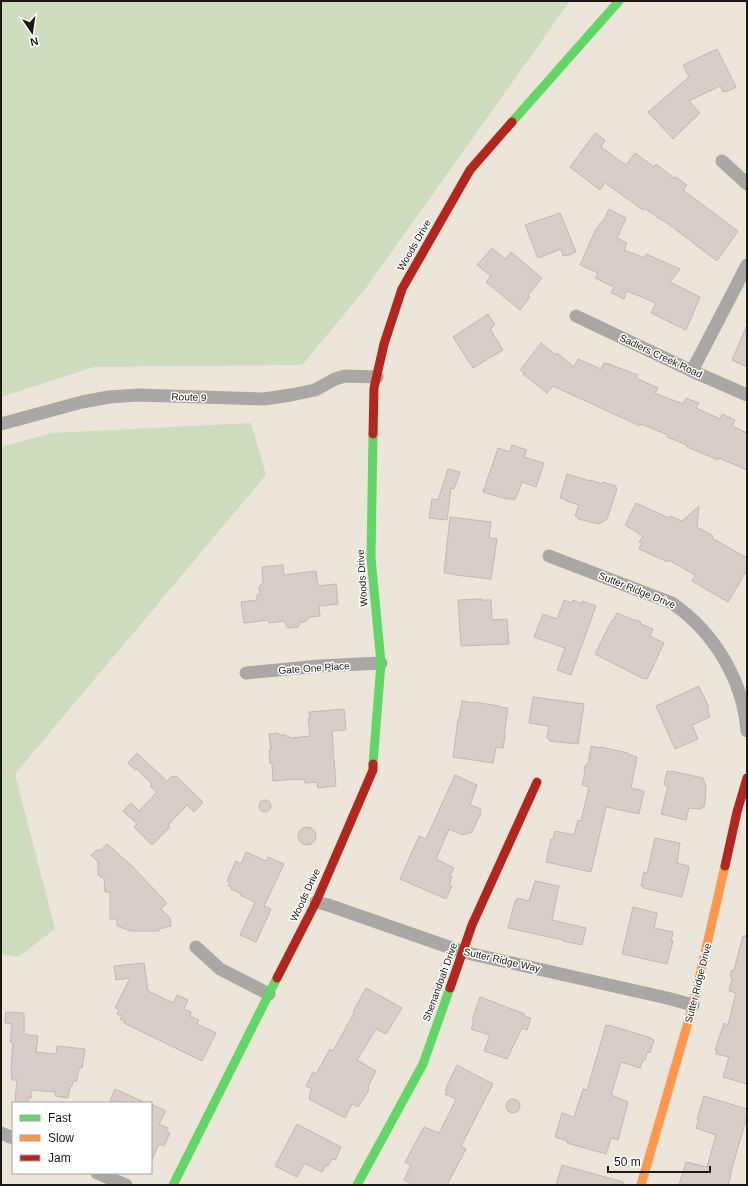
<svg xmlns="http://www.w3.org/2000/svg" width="748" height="1186" viewBox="0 0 748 1186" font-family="Helvetica,sans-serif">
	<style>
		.green { fill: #ceddbe }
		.building { fill: #d7cec9; stroke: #c1b8b4 }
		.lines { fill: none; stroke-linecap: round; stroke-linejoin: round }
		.street { stroke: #aaa8a4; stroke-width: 13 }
		.fast { stroke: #63d668; stroke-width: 9 }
		.slow { stroke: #ff974d; stroke-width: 9 }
		.jam { stroke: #b3261e; stroke-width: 9 }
		.labels { text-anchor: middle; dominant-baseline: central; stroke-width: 3; stroke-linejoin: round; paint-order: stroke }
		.street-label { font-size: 10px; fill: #1d1912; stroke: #fff }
	</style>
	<rect width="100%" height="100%" fill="#ece5da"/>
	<g class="green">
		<path d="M1 1H570L366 288 302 365 94 367 1 397Z"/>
		<path d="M251 423 266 475 15 774 55 929 18 957 1 954V447L52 433Z"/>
	</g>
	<g class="building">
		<path d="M717 49 736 87 726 92V91L723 92 720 86 689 101 700 113 673 139 648 112 689 77 683 65Z"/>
		<path d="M595 133 605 140 601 147 626 165 635 153 654 167 656 164 674 178 676 177 687 185 683 190 738 231 717 261 663 220V221L644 208 643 210 605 183 600 190 570 167Z"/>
		<path d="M609 209 626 218 617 238 627 243 624 250 645 258 646 254 680 269 670 282 700 297 686 330 651 313 656 303 627 291 624 299 614 294 611 293 614 287 595 278 598 273 580 265 596 229 597 230 600 223H602Z"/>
		<path d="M560 213 576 252 566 256V255L563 256 561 249 538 258 525 225Z"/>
		<path d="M492 248 505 259 511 252 542 278 528 295 530 297 520 310 486 282 491 276 477 265Z"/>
		<path d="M488 314 495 325 490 329 503 350 473 368 453 337Z"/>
		<path d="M747 325V367L732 360Z"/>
		<path d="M541 343 556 355 557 353 574 367 578 359 601 369 604 363 606 364V363L638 375 636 378 658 388 655 393 683 404 686 398 688 399 699 403 696 408 720 419 722 414 735 420 732 426 747 433V470L719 458 718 460 687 447V445L667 437 668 435 641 424 640 426 553 386 547 393 523 374 525 373 520 370Z"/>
		<path d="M512 445 527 450 524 457 544 463 536 487 522 482 515 500 506 498V499L483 492 498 448 510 452Z"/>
		<path d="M448 469 460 472 454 489 451 488 447 520 429 518 432 499 438 500Z"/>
		<path d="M567 474 590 481V480L602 484 603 482 616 486V488L617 489 607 519 599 524 578 519V517L575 516 579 505 566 501 567 500 560 498Z"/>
		<path d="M636 503 669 518 670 516 682 521 699 506 697 527 713 536 712 538 747 558V570L728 602 692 581 695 575 669 560 668 562 639 549 642 543 639 542 643 536 625 525Z"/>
		<path d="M450 517 491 522 489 538 497 539 491 579 455 575V574L444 573Z"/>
		<path d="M283 565 284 575 316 571 318 586 336 584 338 604 319 606 320 616 310 617 305 622H300L298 627 288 628 284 621 269 623V620L244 623 241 602 257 600V595L260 594 259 587 263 582 262 567Z"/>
		<path d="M482 599V600H491L492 620 507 619 509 644 461 646 458 600Z"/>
		<path d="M564 600 572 603 573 600 582 604V601L596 606 571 675 557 670 565 648 534 637 543 614 557 619Z"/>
		<path d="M617 613 634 620H637L641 622V624L653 629 650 636 664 643 647 679 644 678V679L595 654 612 620 613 621Z"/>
		<path d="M699 686 709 708 707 709 710 717 692 725 698 739 675 749 656 706Z"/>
		<path d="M533 697 584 704 578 744 549 741 550 739 547 738 549 726 529 723Z"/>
		<path d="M462 701 473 703 474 702 500 706 499 707 508 708 504 735H505L503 748 496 747 493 763 453 757 458 719H459Z"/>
		<path d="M344 709 346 730 332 731 336 786 318 788 317 782 305 783V779L295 780V779L273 781 272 763H270L269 750H271L269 734 278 733 280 735H285L291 738 310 736 308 719H310L309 712Z"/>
		<path d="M591 746 600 748 601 747 628 753 627 754 637 757 631 788 644 791 639 814 606 807 591 872 546 862 551 839 553 840 555 831 574 835 578 820 581 821 589 787 582 785 585 773 584 770 585 766 588 764Z"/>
		<path d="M137 753 167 781 172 776 174 777 176 776 203 802 194 812 187 805 168 825 170 827 152 845 134 827 137 824 123 811 131 803 139 811 157 792 150 786 152 784 137 769 135 770 128 763Z"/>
		<path d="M667 771 670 772 671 771 703 778 706 788 705 795H706L704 807H702L701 809 689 808 686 820 661 814 668 786 664 785Z"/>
		<path d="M455 775 477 785 470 805 481 809 480 812 481 813 472 832 462 835 449 829 436 859 454 868 450 876 452 877 449 885 452 886 446 899 400 879 419 836 426 839Z"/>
		<circle cx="265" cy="806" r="6"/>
		<circle cx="307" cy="836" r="9"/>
		<path d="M655 838 680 843 677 863 689 866 688 869H689L682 897 643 888 644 886H641L644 872 647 873Z"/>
		<path d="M107 844 132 866 167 903 161 909 170 918 171 926 159 929V931H131L117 926V919H110V892H105L104 878 100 877V875H98V862L91 855 97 850H101Z"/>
		<path d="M246 852 266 861 268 857 284 864 264 906 271 909 256 942 240 935 255 902 240 895V893L231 889 232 887 228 886 230 882 227 881 236 861 241 864Z"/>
		<path d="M535 881 559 886 552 920 586 928 582 945 563 941V940L508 928 515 901H517V898L529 901Z"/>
		<path d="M633 907 657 913 654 928 673 932 671 941H673L667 964 622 954Z"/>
		<path d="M743 936H747V1084L723 1077 729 1057 716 1054 717 1051 715 1050 724 1023 728 1025 736 993 729 991 732 978 730 976 731 971 734 970Z"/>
		<path d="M144 963 148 991 173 1003 177 995 188 1000 184 1009 191 1012 190 1016 199 1020 197 1024 216 1033 202 1061 124 1023 125 1021 120 1019 122 1016 117 1014 119 1010 115 1008 130 978 116 980 114 966Z"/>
		<path d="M366 988 402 1008 386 1034 376 1029 357 1060 376 1071 368 1087 369 1090 358 1107 352 1104 345 1118 309 1099 310 1097 309 1096 312 1089 306 1086 313 1072 316 1074 330 1049 333 1051 354 1013 353 1012Z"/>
		<path d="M480 997 525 1014 524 1016 531 1018 527 1030 522 1028 507 1059 484 1051 490 1035 471 1029 474 1021 472 1020Z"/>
		<path d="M6 1012 24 1013V1034L38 1036 36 1052 56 1054 57 1046 85 1049 82 1068H79L77 1081H73L72 1086H70L68 1098 55 1096 56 1092 31 1090V1098L29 1097 28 1103H16V1101H15L17 1080H12L11 1067 13 1042H10L12 1024 5 1023Z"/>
		<path d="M606 1025 609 1026V1025L651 1038 650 1039 654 1040 650 1053 647 1052 645 1060H643L640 1068 621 1062 611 1095 628 1102 618 1140 611 1138 606 1154 567 1143 568 1141 555 1137 562 1113 574 1117 583 1089 587 1090Z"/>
		<path d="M457 1065 493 1084 461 1146 466 1149 447 1185H414L404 1180 411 1165 405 1162 424 1127 439 1133 450 1112 456 1099 445 1094 447 1091 445 1090Z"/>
		<path d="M115 1089 146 1103H109Z"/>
		<path d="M704 1096 747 1109V1116L730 1175H731L728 1185H679L686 1162 707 1167 716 1135 696 1128 699 1119H697Z"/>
		<circle cx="513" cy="1106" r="7"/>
		<path d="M151 1104 166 1111 159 1124 168 1128 166 1131 170 1133 164 1146 159 1144 151 1162Z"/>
		<path d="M297 1124 341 1147 335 1160 332 1159 328 1166 326 1165 322 1172 306 1164H304L297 1177 275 1166Z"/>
		<path d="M562 1165 623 1182V1185H556Z"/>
	</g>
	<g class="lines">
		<g class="street">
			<path d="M722 161 747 184"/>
			<path d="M576 316 692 371 747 395"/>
			<path d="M692 371 747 265"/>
			<path d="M1 424 82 402 109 397 138 395 264 399 291 395 315 390 335 379 345 376 377 377"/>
			<path d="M549 556 672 603C714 632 743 680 747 731"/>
			<path d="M246 673 319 666 381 663"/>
			<path d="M316 902 328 905 463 952 667 998 693 1005"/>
			<path d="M196 947 220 969 269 994"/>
			<path d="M1 1133 13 1138"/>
			<path d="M97 1173 126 1185"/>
		</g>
		<g class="fast">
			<path d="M512 122 619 1"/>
			<path d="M373 434 371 558 381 663 373 764"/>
			<path d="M173 1185 277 978"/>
			<path d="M357 1185 423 1064 450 988"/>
		</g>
		<path class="slow" d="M641 1185 693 1005 725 866"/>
		<g class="jam">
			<path d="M373 434 374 388 384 344 402 289 470 170 512 122"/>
			<path d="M725 866 737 812 747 778"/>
			<path d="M277 978 316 902 373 770V764"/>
			<path d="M450 988 472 925 537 782"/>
		</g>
	</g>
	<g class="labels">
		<g class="street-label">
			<text transform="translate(414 245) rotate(-60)">Woods Drive</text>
			<text transform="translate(661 356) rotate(25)">Sadlers Creek Road</text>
			<text transform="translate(189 397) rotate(2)">Route 9</text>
			<text transform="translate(362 578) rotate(-94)">Woods Drive</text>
			<text transform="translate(637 590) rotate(22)">Sutter Ridge Drive</text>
			<text transform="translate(314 668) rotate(-4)">Gate One Place</text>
			<text transform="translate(305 895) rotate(-65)">Woods Drive</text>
			<text transform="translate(502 960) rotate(13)">Sutter Ridge Way</text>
			<text transform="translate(440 982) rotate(-70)">Shenandoah Drive</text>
			<text transform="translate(698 983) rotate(-76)">Sutter Ridge Drive</text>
		</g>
	</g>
	<rect width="748" height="1186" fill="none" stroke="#1d1912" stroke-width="4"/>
	<rect x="12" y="1102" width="140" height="72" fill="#ffffff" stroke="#a5a3a0"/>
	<rect x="20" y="1115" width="20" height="6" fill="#63d668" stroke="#a5a3a0"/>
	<text x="48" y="1122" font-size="12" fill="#1d1912">Fast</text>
	<rect x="20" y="1135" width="20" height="6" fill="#ff974d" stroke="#a5a3a0"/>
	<text x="48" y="1142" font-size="12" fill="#1d1912">Slow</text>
	<rect x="20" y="1155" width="20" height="6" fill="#b3261e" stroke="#a5a3a0"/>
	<text x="48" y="1162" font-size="12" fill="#1d1912">Jam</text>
	<g transform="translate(32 32) rotate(167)" stroke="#ffffff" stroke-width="3" paint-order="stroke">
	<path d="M0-3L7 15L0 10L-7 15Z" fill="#1d1912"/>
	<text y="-6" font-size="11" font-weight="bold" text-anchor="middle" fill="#1d1912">N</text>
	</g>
	<path d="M608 1166v6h102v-6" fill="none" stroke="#1d1912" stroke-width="2"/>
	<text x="614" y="1166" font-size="12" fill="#1d1912" stroke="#ffffff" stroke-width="3" paint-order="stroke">50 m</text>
</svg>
